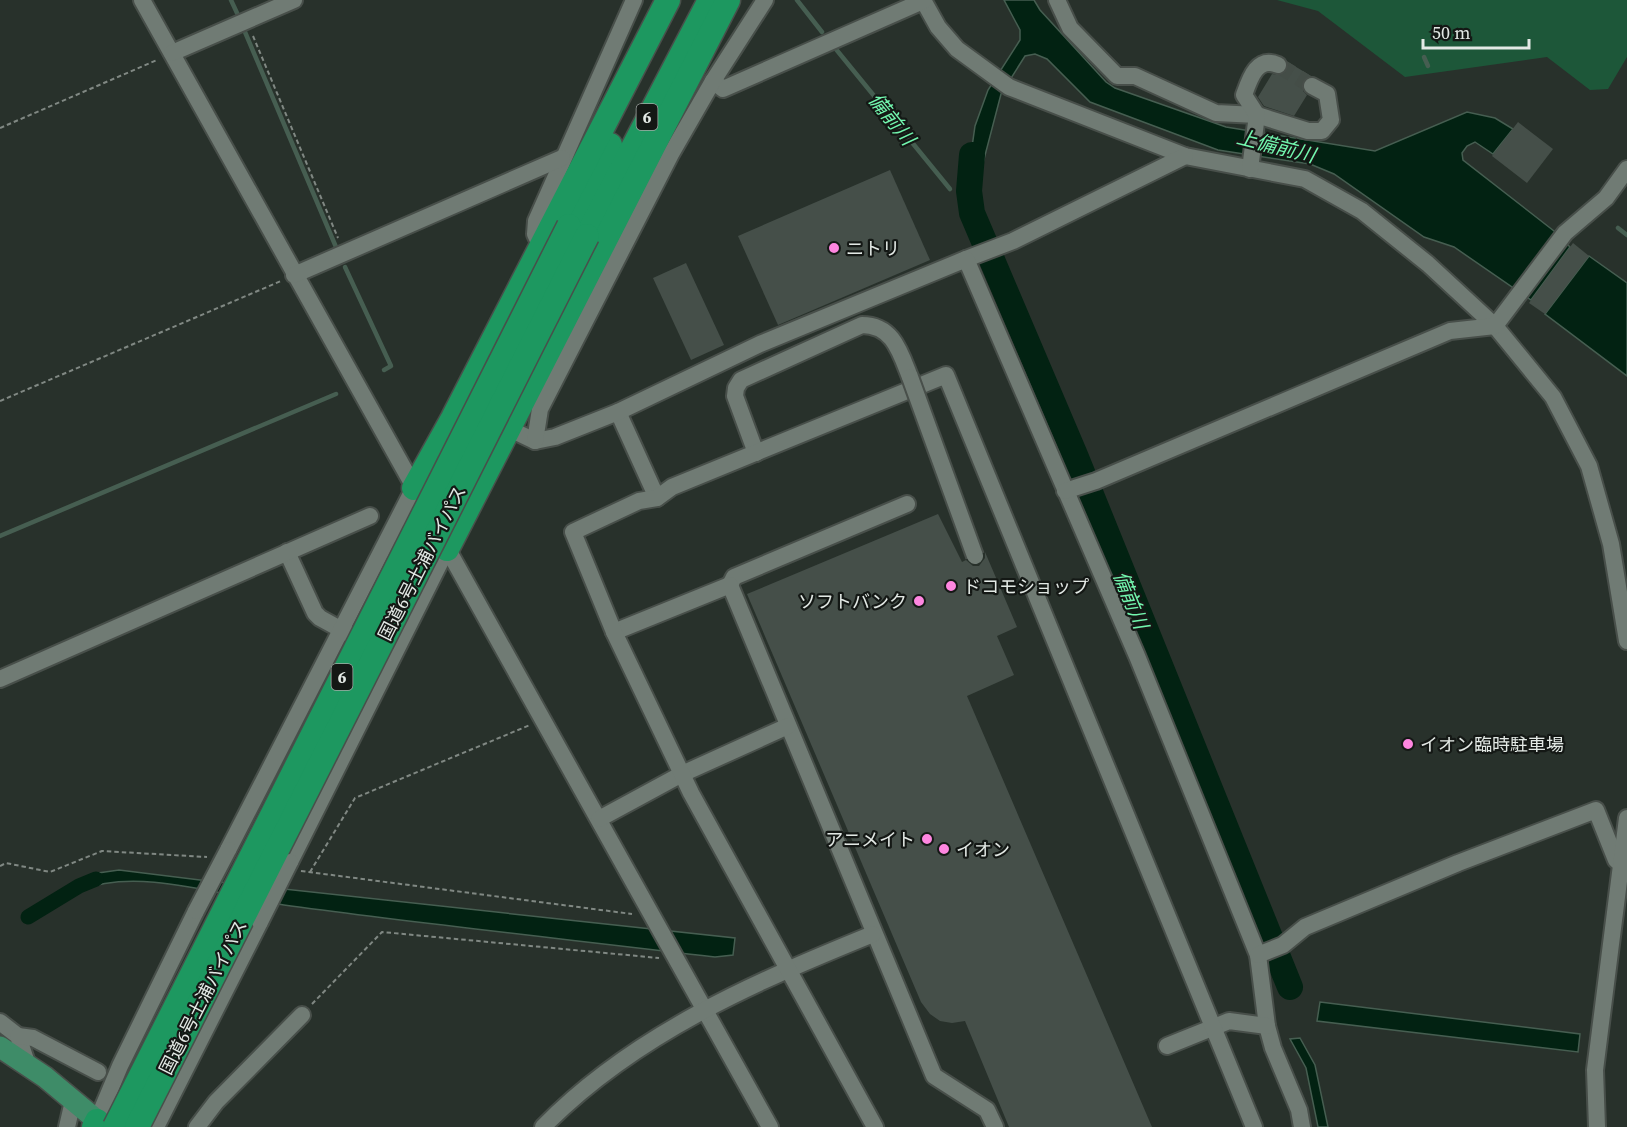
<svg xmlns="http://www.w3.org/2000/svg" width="1627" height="1127" viewBox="0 0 1627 1127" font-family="'Source Serif 4','Noto Sans JP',serif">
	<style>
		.green { fill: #1d5739 }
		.water { fill: #022212; stroke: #465e51; stroke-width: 1.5 }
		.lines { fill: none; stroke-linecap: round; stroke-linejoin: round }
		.stream { stroke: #465e51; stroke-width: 4.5 }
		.canal { stroke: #022212; stroke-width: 15 }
		.river { stroke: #022212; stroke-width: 26 }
		.building { fill: #454f49 }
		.minor-tunnel { stroke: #444d47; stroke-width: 16; stroke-dasharray: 16 8; stroke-linecap: butt }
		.minor-casing { stroke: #484f4a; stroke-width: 20 }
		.major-casing { stroke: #484f4a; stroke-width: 24 }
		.highway-casing { stroke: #484f4a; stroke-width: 27 }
		.path { stroke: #808883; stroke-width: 2; stroke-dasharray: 4.5 3; stroke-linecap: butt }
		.minor { stroke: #707b74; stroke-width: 16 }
		.major { stroke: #3e8c68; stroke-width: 21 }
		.highway { stroke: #1d9860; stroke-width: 24 }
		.minor-bridge-casing { stroke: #484f4a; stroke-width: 20; stroke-linecap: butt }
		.highway-bridge-casing { stroke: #484f4a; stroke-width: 27; stroke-linecap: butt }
		.minor-bridge { stroke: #707b74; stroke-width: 16 }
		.highway-bridge { stroke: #1d9860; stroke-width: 24 }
		.poi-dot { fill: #fe86e0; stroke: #141815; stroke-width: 2 }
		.labels { text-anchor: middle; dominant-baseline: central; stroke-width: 4.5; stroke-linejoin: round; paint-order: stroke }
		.shield { fill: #141815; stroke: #a5aaa7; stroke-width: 1.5 }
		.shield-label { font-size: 16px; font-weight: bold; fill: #e3e9e5 }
		.poi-label { font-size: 18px; fill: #e3e9e5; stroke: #141815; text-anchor: start }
		.street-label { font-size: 18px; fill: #e3e9e5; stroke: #141815 }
		.water-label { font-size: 20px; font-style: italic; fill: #72f6ae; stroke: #141815 }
	</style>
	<rect width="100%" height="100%" fill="#28312b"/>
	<path class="green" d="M1277 0H1627V57L1608 89 1590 90 1547 57 1405 77 1318 11Z"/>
	<g class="water">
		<path d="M1004 0H1034L1040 10 1106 82 1115 88 1226 127 1375 151 1467 112 1495 118 1513 129 1493 154 1475 142 1467 146 1462 153 1463 160 1554 231 1570 247 1531 300 1454 247 1424 237 1334 174 1310 164 1218 150 1090 102 1047 59 1035 54 1025 56 1001 94 976 190 966 189 975 126 988 90 1020 40V30Z"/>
		<path d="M1589 256 1627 283V376L1545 314Z"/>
		<path d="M119 870 200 880 735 938 733 955 715 957C574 940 432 925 291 906 228 898 140 866 81 890L77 881 98 873Z"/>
		<path d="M1320 1002 1580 1034 1578 1052 1317 1021Z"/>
		<path d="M1300 1038 1315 1065 1328 1127H1318L1306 1068 1290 1039Z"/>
	</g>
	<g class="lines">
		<g class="stream">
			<path d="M231 0 237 13"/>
			<path d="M797 0 822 32"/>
			<path d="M245 32 336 247"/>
			<path d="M835 48 950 189"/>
			<path d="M1424 57 1428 66"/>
			<path d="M1618 228 1627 235"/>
			<path d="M345 267 391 366 384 370"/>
			<path d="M0 536 336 394"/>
		</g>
		<path class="canal" d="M28 917 79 886 96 879"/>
		<path class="river" d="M972 155 969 191 972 213 1075 455 1290 987"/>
	</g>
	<g class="building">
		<path d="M1288 62 1311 76 1303 82V91L1307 95 1294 116 1264 106 1258 97 1272 74 1280 75 1286 72Z"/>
		<path d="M1518 122 1553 149 1527 183 1492 156Z"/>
		<path d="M890 170 930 260 778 325 738 236Z"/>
		<path d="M1573 243 1589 256 1545 314 1529 303Z"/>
		<path d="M686 263 724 345 691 360 653 278Z"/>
		<path d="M938 514 962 562 966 560 973 566H979L985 558V552L1017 627 997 636 1014 675 967 696 1152 1127H1009L965 1021 952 1023 940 1021 930 1014 921 1002 747 594Z"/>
	</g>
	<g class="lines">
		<path class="minor-tunnel" d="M1278 65 1312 86"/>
		<defs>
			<g id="minor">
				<path d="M142 0 418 494"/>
				<path d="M923 0 938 27 957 49 1009 87 1185 156 1305 179 1362 211 1428 264 1495 326 1553 397 1589 466 1611 544 1627 641"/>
				<path d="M1057 0 1070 28 1117 76H1135L1216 113 1257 115 1308 131H1322L1331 120 1327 94 1312 86"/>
				<path d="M172 53 294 0"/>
				<path d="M713 81 723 89 923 1"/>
				<path d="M1250 169 1257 115 1244 95C1250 78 1257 56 1278 65"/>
				<path d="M540 245 535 234 536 221 634 0"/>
				<path d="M966 259 1013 241 1185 156"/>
				<path d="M294 275 562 158"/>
				<path d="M618 412 657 498"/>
				<path d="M499 424 535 441 555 437 618 412 760 344 966 259 1137 656 1258 955 1267 1026 1273 1048 1299 1110 1302 1127"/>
				<path d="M535 441 540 409 671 154 713 81 765 0"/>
				<path d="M756 453 735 396 736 388 741 380 862 325C893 325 900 352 910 377"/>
				<path d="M1065 491 1096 481 1450 331 1495 326 1565 233 1606 198 1627 169"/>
				<path d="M443 541 770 1127"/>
				<path d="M287 552 315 613 320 618 351 635"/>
				<path d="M730 585 734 577 907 504"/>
				<path d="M614 632 730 585 934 1076 987 1110 995 1127"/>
				<path d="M0 679 370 516"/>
				<path d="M599 819 682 774 788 726"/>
				<path d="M228 850 414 488"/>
				<path d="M290 862 447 549"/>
				<path d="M1258 955 1283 945 1305 927 1458 863 1596 810 1616 860 1621 864"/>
				<path d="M0 1022 18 1036 27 1063"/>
				<path d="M18 1036 33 1038 98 1072"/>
				<path d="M1167 1046 1229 1021 1267 1026"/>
				<path d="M97 1121 120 1066 196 911"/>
				<path d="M67 1127 73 1101"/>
				<path d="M156 1127 260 922"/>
				<path d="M197 1127 216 1102 302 1015"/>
				<path d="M543 1127C634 1034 755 982 873 934"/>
				<path d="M875 1127 691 793 614 632 573 532 639 501 657 498 672 487 946 375 1254 1127"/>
				<path d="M1597 1127 1595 1070 1627 818"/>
			</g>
			<path id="major" d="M0 1047 45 1077 105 1127"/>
			<g id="highway">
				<path d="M569 226 610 145"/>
				<path d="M587 236 710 0"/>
				<path d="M414 488 453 418 668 0"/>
				<path d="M447 549 728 0"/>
				<path d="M94 1127 97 1121"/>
			</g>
		</defs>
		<use href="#minor" class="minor-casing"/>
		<use href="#major" class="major-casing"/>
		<use href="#highway" class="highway-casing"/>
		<g class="path">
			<path d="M253 36 338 238"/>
			<path d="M0 128 157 60"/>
			<path d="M0 401 281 281"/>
			<path d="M0 866 6 863 50 872 102 851 207 857"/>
			<path d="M301 871 632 914"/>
			<path d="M310 872 355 798 530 725"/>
			<path d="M312 1004 382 932 659 958"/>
		</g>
		<use href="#minor" class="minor"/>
		<use href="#major" class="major"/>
		<use href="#highway" class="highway"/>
		<defs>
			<g id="minor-bridge">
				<path d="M910 377 975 556"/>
				<path d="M196 911 228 850"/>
				<path d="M260 922 290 862"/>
			</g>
			<g id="highway-bridge">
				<path d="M115 1127 569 226"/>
				<path d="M137 1127 587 236"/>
			</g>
		</defs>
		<use href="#minor-bridge" class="minor-bridge-casing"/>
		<use href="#highway-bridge" class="highway-bridge-casing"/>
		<use href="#minor-bridge" class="minor-bridge"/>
		<use href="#highway-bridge" class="highway-bridge"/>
	</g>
	<g class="poi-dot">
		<circle cx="834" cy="248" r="6"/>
		<circle cx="951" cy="586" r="6"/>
		<circle cx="919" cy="601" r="6"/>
		<circle cx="1408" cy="744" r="6"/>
		<circle cx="927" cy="839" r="6"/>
		<circle cx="944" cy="849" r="6"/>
	</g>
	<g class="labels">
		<g class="shield">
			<rect x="636.5" y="104" width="21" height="26" rx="4.5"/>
			<rect x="331.5" y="664" width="21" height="26" rx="4.5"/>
		</g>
		<g class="shield-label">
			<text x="647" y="117">6</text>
			<text x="342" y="677">6</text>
		</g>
		<g class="poi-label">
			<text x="846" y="248">ニトリ</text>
			<text x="963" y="586">ドコモショップ</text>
			<text x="907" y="601" text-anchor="end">ソフトバンク</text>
			<text x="1420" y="744">イオン臨時駐車場</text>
			<text x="915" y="839" text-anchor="end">アニメイト</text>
			<text x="956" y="849">イオン</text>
		</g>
		<g class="street-label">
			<text transform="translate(422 563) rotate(-63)">国道6号土浦バイパス</text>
			<text transform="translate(203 997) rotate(-63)">国道6号土浦バイパス</text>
		</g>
		<g class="water-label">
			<text transform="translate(892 119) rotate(51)">備前川</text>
			<text transform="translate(1276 146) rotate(14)">上備前川</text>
			<text transform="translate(1131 600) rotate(68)">備前川</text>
		</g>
	</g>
	<path d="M1423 39v9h106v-9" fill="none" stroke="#e3e9e5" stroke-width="3"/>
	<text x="1432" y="39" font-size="18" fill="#e3e9e5" stroke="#141815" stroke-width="4.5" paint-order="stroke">50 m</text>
</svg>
